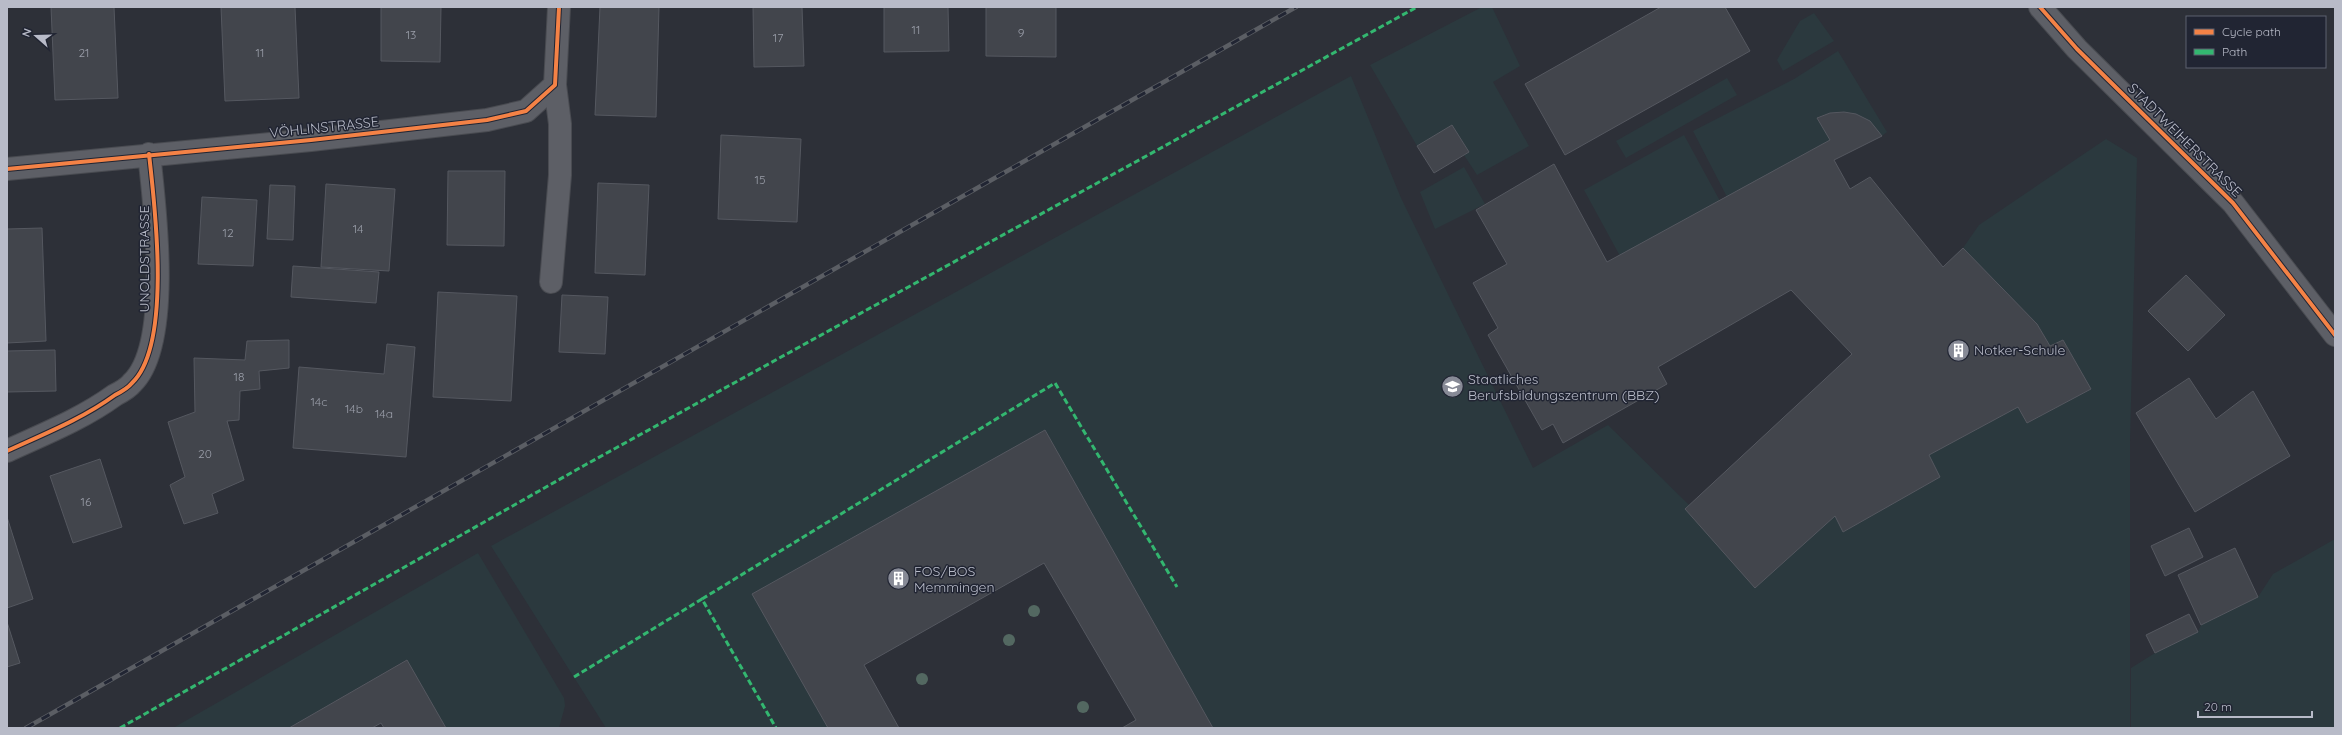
<svg xmlns="http://www.w3.org/2000/svg" width="2342" height="735" viewBox="0 0 2342 735" font-family="Quicksand,sans-serif">
	<style>
		.green { fill: #2b393e }
		.building { fill: #42454c; stroke: #555860 }
		.lines { fill: none; stroke-linecap: round; stroke-linejoin: round }
		.minor-casing { stroke: #494b51; stroke-width: 24 }
		.minor { stroke: #5d5f66; stroke-width: 22 }
		.rail-casing { stroke: #5b5e64; stroke-width: 4.5 }
		.rail { stroke: #212533; stroke-width: 3; stroke-dasharray: 9; stroke-linecap: butt }
		.quiet { stroke: #33b770; stroke-width: 3; stroke-dasharray: 6 3; stroke-linecap: butt }
		.cycleway-casing { stroke: #212533; stroke-width: 6 }
		.cycleway { stroke: #f48246; stroke-width: 4 }
		.tree { fill: #536861 }
		.labels { text-anchor: middle; dominant-baseline: central; stroke-width: 3; stroke-linejoin: round; paint-order: stroke }
		.number-label { font-size: 12px; fill: #9a9ea9 }
		.street-label { font-size: 14px; fill: #b8bbc8; stroke: #212533 }
		.poi-label { font-size: 14px; fill: #b8bbc8; stroke: #212533; text-anchor: start }
	</style>
	<rect width="100%" height="100%" fill="#2d3038"/>
	<g class="green">
		<path d="M1482 7H1492L1520 66 1493 82 1529 146 1477 175 1464 155 1469 152 1452 125 1417 146 1370 65Z"/>
		<path d="M1814 13 1834 41 1783 71 1777 60 1800 21Z"/>
		<path d="M1838 51 1887 132 1882 136C1863 112 1847 106 1818 117L1830 140 1727 197 1693 131 1794 79Z"/>
		<path d="M1351 76 1401 198 1533 468 1608 425 1689 505 1755 588 1835 516 1843 532 1940 477 1929 455 2018 407 2027 423 2091 389 2063 340 2050 346 2037 324 1963 248 1979 225 2106 139 2137 158 2130 442V728H1213L1045 430 753 594 828 728H606L491 546Z"/>
		<path d="M1727 78 1737 95 1626 158 1616 141Z"/>
		<path d="M1684 135 1720 201 1620 256 1584 190Z"/>
		<path d="M1464 167 1485 204 1435 229 1420 192Z"/>
		<path d="M2335 539V728H2131V668L2155 653 2198 632 2201 625 2258 597 2273 574Z"/>
		<path d="M478 553 564 698 565 706 559 728H446L406 660 289 728H173Z"/>
	</g>
	<g class="building">
		<path d="M51 7H114L118 98 55 100Z"/>
		<path d="M221 7H295L299 98 225 101Z"/>
		<path d="M381 7H441L440 62 381 61Z"/>
		<path d="M600 7H659L656 117 595 115Z"/>
		<path d="M753 7H802L804 66 754 67Z"/>
		<path d="M884 7H948L949 51 884 52Z"/>
		<path d="M986 7H1056V57L986 56Z"/>
		<path d="M1661 7H1725L1750 51 1565 155 1525 84Z"/>
		<path d="M1844 112 1856 114 1870 121 1882 136 1834 160 1850 189 1870 177 1943 267 1963 248 2037 324 2050 346 2063 340 2091 389 2027 423 2018 407 1929 455 1940 477 1843 532 1835 516 1755 588 1685 509 1852 354 1791 290 1658 367 1667 384 1563 443 1553 424 1542 430 1488 335 1498 328 1473 283 1507 264 1476 210 1554 164 1607 262 1830 140 1817 118 1830 113Z"/>
		<path d="M1452 125 1469 152 1434 173 1417 146Z"/>
		<path d="M721 135 801 139 797 222 718 219Z"/>
		<path d="M448 171H505L504 246 447 245Z"/>
		<path d="M598 183 649 185 645 275 595 273Z"/>
		<path d="M326 184 395 189 389 271 321 267Z"/>
		<path d="M270 185 295 186 293 240 267 239Z"/>
		<path d="M202 197 257 200 253 266 198 264Z"/>
		<path d="M42 228 46 341 7 343V229Z"/>
		<path d="M293 266 379 272 376 303 291 297Z"/>
		<path d="M2186 275 2225 315 2188 351 2148 311Z"/>
		<path d="M438 292 517 296 511 401 433 397Z"/>
		<path d="M562 295 608 297 605 354 559 352Z"/>
		<path d="M289 340V368L259 371 260 389 240 391 239 420 227 421 244 480 212 494 218 513 184 524 170 485 185 477 168 422 195 412 194 358 245 360 247 341Z"/>
		<path d="M387 344 415 347 406 457 293 448 299 367 384 374Z"/>
		<path d="M55 350 56 391 7 392V351Z"/>
		<path d="M2189 378 2216 419 2253 391 2290 456 2195 512 2136 413Z"/>
		<path d="M1045 430 1213 728H1122L1136 720 1044 563 864 665 899 728H828L752 594Z"/>
		<path d="M100 459 122 527 73 543 50 476Z"/>
		<path d="M7 517 33 599 7 608Z"/>
		<path d="M2189 528 2203 557 2165 576 2151 546Z"/>
		<path d="M2235 548 2258 597 2201 625 2178 575Z"/>
		<path d="M2189 614 2198 632 2155 653 2146 635Z"/>
		<path d="M7 622 20 663 7 667Z"/>
		<path d="M407 660 446 728H384L381 723 372 728H289Z"/>
	</g>
	<g class="lines">
		<defs>
			<g id="minor">
				<path d="M2040 7 2077 49 2233 203 2335 335"/>
				<path d="M7 169 311 140 487 120 526 111 555 85 559 7"/>
				<path d="M551 282 560 175V124L555 85"/>
				<path d="M7 451C44 434 82 419 115 395 121 392 128 388 132 383 172 345 155 207 149 154"/>
			</g>
		</defs>
		<use href="#minor" class="minor-casing"/>
		<use href="#minor" class="minor"/>
		<defs>
			<path id="rail" d="M26 728 1296 7"/>
		</defs>
		<use href="#rail" class="rail-casing"/>
		<use href="#rail" class="rail"/>
		<g class="quiet">
			<path d="M702 599 1055 383 1177 587"/>
			<path d="M574 677 702 599 776 728"/>
			<path d="M120 728 585 465 1417 7"/>
		</g>
		<defs>
			<g id="cycleway">
				<path d="M2040 7 2077 49 2233 203 2335 335"/>
				<path d="M7 169 311 140 487 120 526 111 555 85 559 7"/>
				<path d="M7 451C44 434 82 419 115 395 121 392 128 388 132 383 172 345 155 207 149 154"/>
			</g>
		</defs>
		<use href="#cycleway" class="cycleway-casing"/>
		<use href="#cycleway" class="cycleway"/>
	</g>
	<g class="tree">
		<circle cx="1034" cy="611" r="6"/>
		<circle cx="1009" cy="640" r="6"/>
		<circle cx="922" cy="679" r="6"/>
		<circle cx="1083" cy="707" r="6"/>
	</g>
	<defs>
		<symbol id="building-disc" viewBox="-11 -11 22 22"><circle r="9.5" fill="#878a96" stroke="#212533"/><path d="M-4-6H4V6H1V3H-1V6H-4ZM-2.5-4.3h1.7v1.8h-1.7ZM.8-4.3h1.7v1.8H.8ZM-2.5-1h1.7V.8h-1.7ZM.8-1h1.7V.8H.8Z" fill="#fff"/></symbol>
		<symbol id="school-disc" viewBox="-11 -11 22 22"><circle r="9.5" fill="#878a96" stroke="#212533"/><path d="M0-5L7-2L0 1L-7-2ZM-4 1L0 2.5L4 1V4Q0 6-4 4Z" fill="#fff"/></symbol>
	</defs>
	<g fill-rule="evenodd">
		<use href="#building-disc" x="1946" y="338" width="25" height="25"/>
		<use href="#school-disc" x="1440" y="374" width="25" height="25"/>
		<use href="#building-disc" x="886" y="566" width="25" height="25"/>
	</g>
	<g class="labels">
		<g class="number-label">
			<text x="916" y="29">11</text>
			<text x="1021" y="32">9</text>
			<text x="411" y="34">13</text>
			<text x="778" y="37">17</text>
			<text x="84" y="52">21</text>
			<text x="260" y="52">11</text>
			<text x="760" y="179">15</text>
			<text x="358" y="228">14</text>
			<text x="228" y="232">12</text>
			<text x="239" y="376">18</text>
			<text x="319" y="401">14c</text>
			<text x="354" y="408">14b</text>
			<text x="384" y="413">14a</text>
			<text x="205" y="453">20</text>
			<text x="86" y="501">16</text>
		</g>
		<g class="street-label">
			<text transform="translate(324 127) rotate(-6)">VÖHLINSTRASSE</text>
			<text transform="translate(2185 140) rotate(45)">STADTWEIHERSTRASSE</text>
			<text transform="translate(144 259) rotate(-90)">UNOLDSTRASSE</text>
		</g>
		<g class="poi-label">
			<text x="1974" y="350">Notker-Schule</text>
			<text x="1468" y="379">Staatliches<tspan x="1468" dy="16">Berufsbildungszentrum (BBZ)</tspan></text>
			<text x="914" y="571">FOS/BOS<tspan x="914" dy="16">Memmingen</tspan></text>
		</g>
	</g>
	<rect width="2342" height="735" fill="none" stroke="#b8bbc8" stroke-width="16"/>
	<rect x="2186" y="16" width="140" height="52" fill="#212533" stroke="#5d616f"/>
	<rect x="2194" y="29" width="20" height="6" fill="#f48246" stroke="#5d616f"/>
	<text x="2222" y="36" font-size="12" fill="#b8bbc8">Cycle path</text>
	<rect x="2194" y="49" width="20" height="6" fill="#33b770" stroke="#5d616f"/>
	<text x="2222" y="56" font-size="12" fill="#b8bbc8">Path</text>
	<g transform="translate(36 36) rotate(290)" stroke="#212533" stroke-width="3" paint-order="stroke">
	<path d="M0-3L7 15L0 10L-7 15Z" fill="#b8bbc8"/>
	<text y="-6" font-size="11" font-weight="bold" text-anchor="middle" fill="#b8bbc8">N</text>
	</g>
	<path d="M2198 711v6h114v-6" fill="none" stroke="#b8bbc8" stroke-width="2"/>
	<text x="2204" y="711" font-size="12" fill="#b8bbc8" stroke="#212533" stroke-width="3" paint-order="stroke">20 m</text>
</svg>
